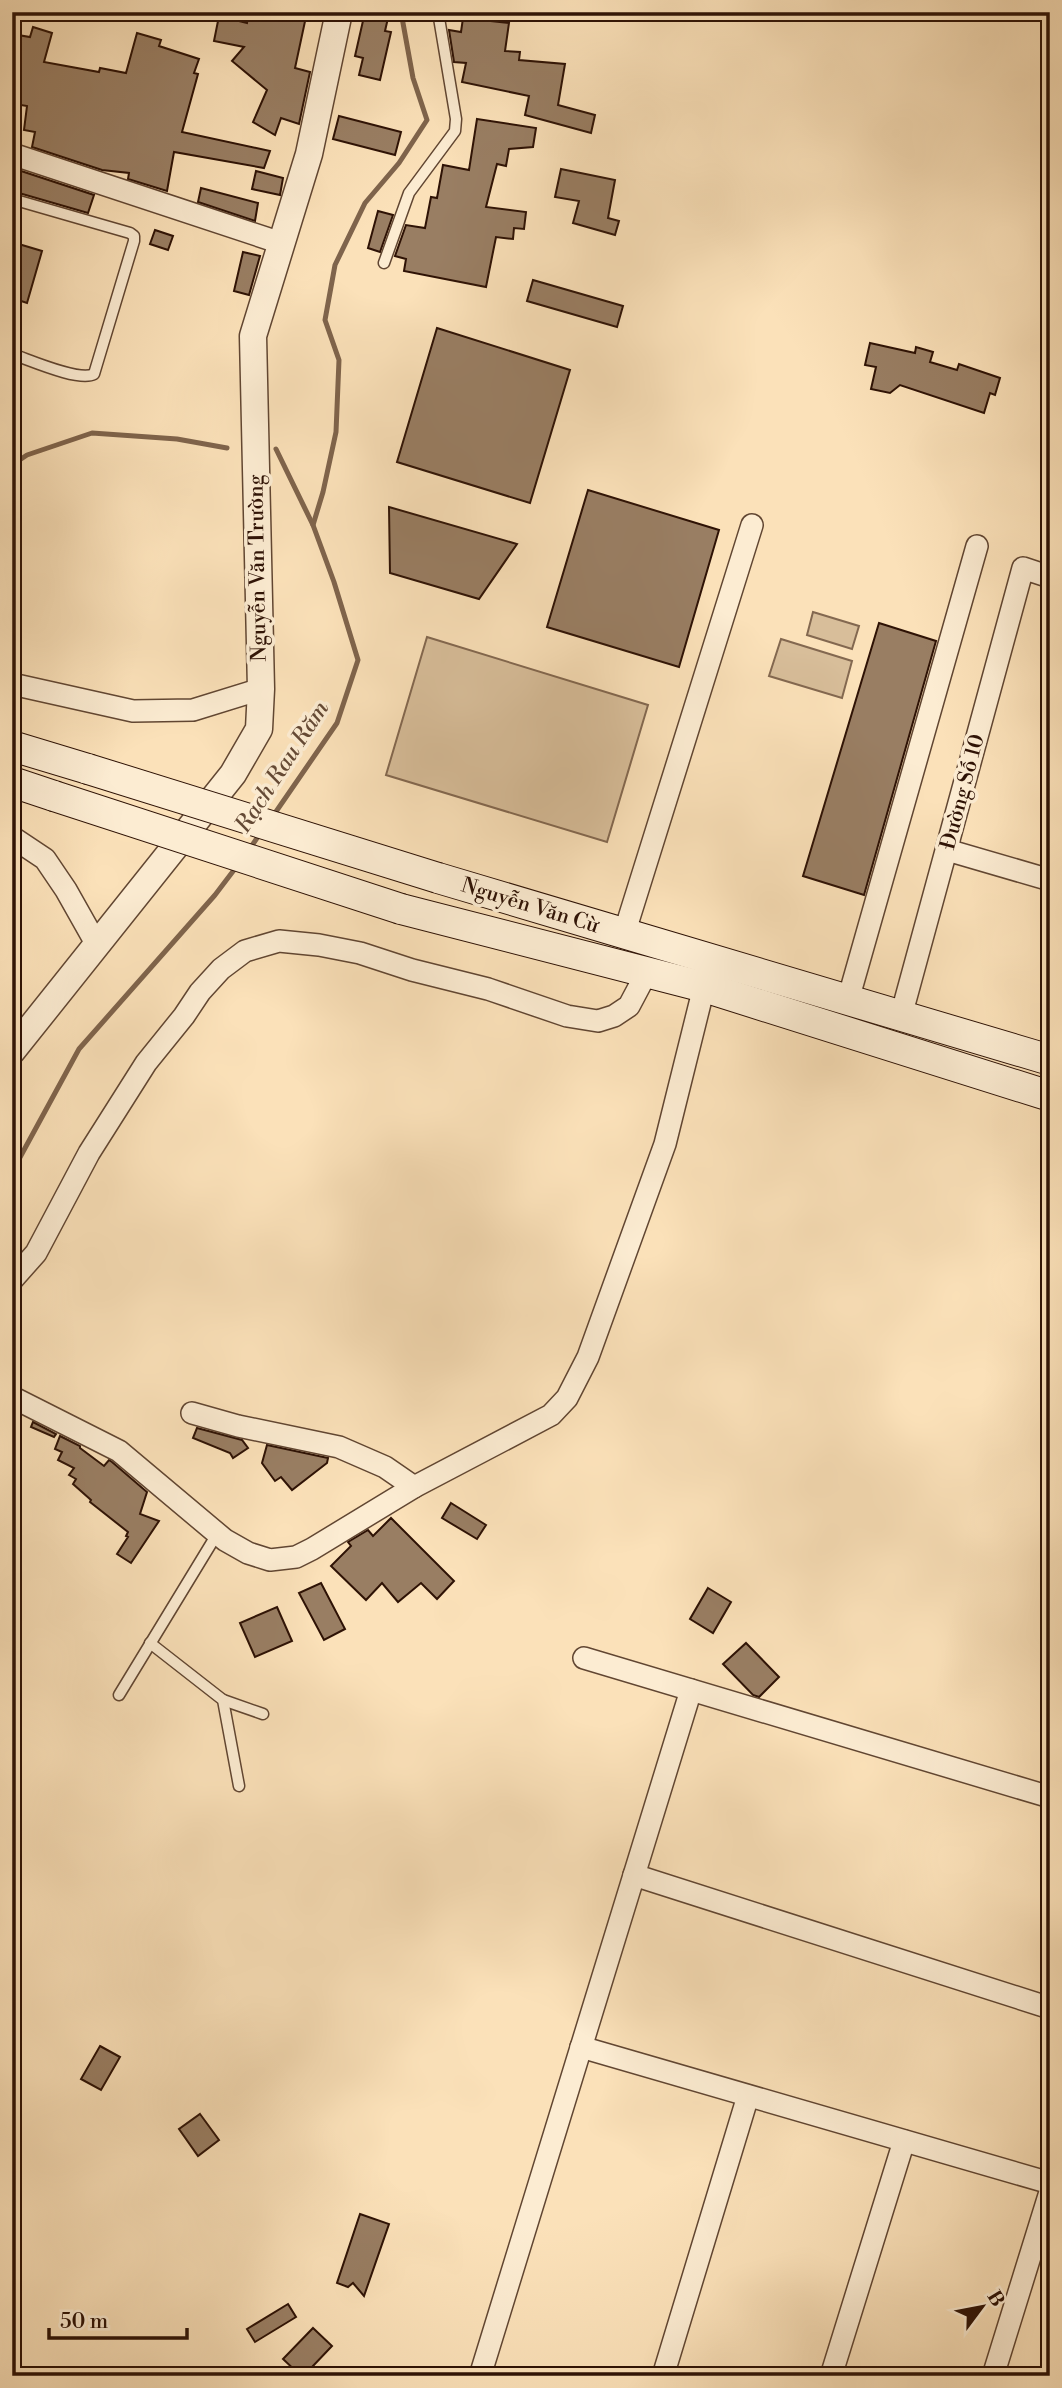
<svg xmlns="http://www.w3.org/2000/svg" width="1062" height="2388" viewBox="0 0 1062 2388" font-family="'Libre Bodoni',serif">
	<style>
		.green { fill: #d8be9a; stroke: #836850; stroke-width: 2 }
		.lines { fill: none; stroke-linecap: round; stroke-linejoin: round }
		.stream { stroke: #7f644c; stroke-width: 5 }
		.building { fill: #997e63; stroke: #2e1205; stroke-width: 2 }
		.service-casing { stroke: #614632; stroke-width: 13 }
		.minor-casing { stroke: #614632; stroke-width: 24 }
		.tertiary-casing { stroke: #614632; stroke-width: 29 }
		.secondary-casing { stroke: #2e1205; stroke-width: 32 }
		.service { stroke: #fcecd2; stroke-width: 10 }
		.minor { stroke: #fcecd2; stroke-width: 21 }
		.tertiary { stroke: #fcecd2; stroke-width: 26 }
		.secondary { stroke: #fcecd2; stroke-width: 30 }
		.secondary-bridge-casing { stroke: #2e1205; stroke-width: 32; stroke-linecap: butt }
		.secondary-bridge { stroke: #fcecd2; stroke-width: 30 }
		.labels { text-anchor: middle; dominant-baseline: central; stroke-width: 7; stroke-linejoin: round; paint-order: stroke }
		.street-label { font-size: 21px; fill: #2e1205; stroke: #fcecd2 }
		.water-label { font-size: 23px; font-style: italic; fill: #644935; stroke: #fcecd2 }
	</style>
	<rect width="100%" height="100%" fill="#fbe1b9"/>
	<filter id="stains"><feTurbulence type="fractalNoise" baseFrequency=".00286" numOctaves="4"/><feColorMatrix values="0 0 0 0 .2 0 0 0 0 .09 0 0 0 0 .02 0 0 0 .5 -.17"/></filter>
	<radialGradient id="worn" r=".72"><stop offset=".6" stop-color="#630" stop-opacity="0"/><stop offset="1" stop-color="#630" stop-opacity=".3"/></radialGradient>
	<g class="green">
		<path d="M813 612 859 626 852 649 807 635Z"/>
		<path d="M427 637 648 705 607 842 386 775Z"/>
		<path d="M781 639 852 661 842 698 769 676Z"/>
	</g>
	<g class="lines">
		<g class="stream">
			<path d="M276 449 313 525"/>
			<path d="M12 465 27 455 92 433 177 439 227 448"/>
			<path d="M273 816 337 723 358 660 334 582 313 525 323 492 336 432 339 360 325 320 335 265 365 203 399 163 427 120 413 78 401 12"/>
			<path d="M249 850 261 832"/>
			<path d="M12 1172 79 1049 215 895 237 866"/>
		</g>
	</g>
	<g class="building">
		<path d="M249 12H307L295 68 310 72 299 124 281 118 275 135 253 122 267 90 232 61 244 47 214 41 219 16 247 23Z"/>
		<path d="M365 12H386L384 18H388L385 31 391 32 380 80 359 75 363 58 355 56Z"/>
		<path d="M463 18 509 23 505 51 520 52 519 60 565 64 558 105 595 115 591 133 525 115 529 96 462 82 466 63 454 62 449 30 461 32Z"/>
		<path d="M33 27 52 33 44 62 99 72 100 68 126 73 137 33 161 40 159 46 199 59 194 73 198 74 182 132 270 151 264 168 174 152 167 191 128 179 129 173 102 170 32 147 35 132 24 130 27 106 15 104 18 69 12 67V34L30 37Z"/>
		<path d="M339 116 401 132 395 155 333 139Z"/>
		<path d="M477 119 536 128 533 147 509 149 506 166 497 164 486 207 526 212 524 229 514 228 513 239 496 237 486 287 404 271 406 259 395 256 406 225 425 228 431 197 437 198 443 165 469 170Z"/>
		<path d="M12 168 94 195 88 213 12 191Z"/>
		<path d="M561 169 615 180 608 218 619 221 615 235 573 223 579 201 555 197Z"/>
		<path d="M256 171 283 178 280 195 252 189Z"/>
		<path d="M201 188 258 203 255 221 198 202Z"/>
		<path d="M378 211 393 215 380 252 368 248Z"/>
		<path d="M155 230 173 236 168 250 150 244Z"/>
		<path d="M12 242 42 251 27 303 12 298Z"/>
		<path d="M243 252 260 256 249 295 234 291Z"/>
		<path d="M533 280 623 306 617 327 527 301Z"/>
		<path d="M437 328 570 370 530 503 397 462Z"/>
		<path d="M870 343 915 353 916 347 933 352 930 362 957 370 959 364 1000 378 995 395 990 393 984 413 900 385 890 393 871 389 876 367 865 365Z"/>
		<path d="M588 490 719 530 679 667 547 627Z"/>
		<path d="M389 507 517 544 479 599 390 573Z"/>
		<path d="M879 623 936 641 864 895 803 876Z"/>
		<path d="M33 1422 56 1434 54 1437 31 1427Z"/>
		<path d="M197 1428 242 1440 248 1448 233 1458 230 1453 193 1438Z"/>
		<path d="M60 1436 80 1446V1448L104 1466 109 1460 112 1462 147 1492 140 1514 159 1521 131 1563 117 1554 128 1537 126 1536 128 1532 90 1502 91 1500 73 1484 76 1479 69 1475 74 1468 58 1460 62 1452 55 1449Z"/>
		<path d="M267 1445 328 1458 327 1463 292 1490 281 1477 275 1481 262 1463Z"/>
		<path d="M451 1503 486 1525 477 1539 442 1518Z"/>
		<path d="M391 1518 454 1581 437 1599 421 1583 398 1602 382 1583 366 1600 331 1566 351 1546 348 1542 368 1530 373 1536Z"/>
		<path d="M321 1583 345 1629 324 1640 299 1593Z"/>
		<path d="M708 1588 731 1602 713 1633 690 1619Z"/>
		<path d="M277 1607 292 1641 255 1657 240 1623Z"/>
		<path d="M746 1643 779 1677 759 1697 753 1695 723 1664Z"/>
		<path d="M100 2046 120 2057 101 2090 81 2079Z"/>
		<path d="M200 2114 219 2140 198 2156 179 2129Z"/>
		<path d="M360 2214 389 2224 364 2296 353 2283 348 2287 337 2283Z"/>
		<path d="M288 2304 296 2317 255 2342 247 2329Z"/>
		<path d="M313 2328 332 2346 312 2367 322 2376H301L283 2359Z"/>
	</g>
	<g class="lines">
		<defs>
			<g id="service">
				<path d="M12 199 130 233 134 236V241L94 374C79 382 30 360 12 354"/>
				<path d="M384 263 409 193 455 131 456 119 438 12"/>
				<path d="M150 1643 223 1700 239 1786"/>
				<path d="M119 1695 217 1534"/>
				<path d="M223 1700 263 1714"/>
			</g>
			<g id="minor">
				<path d="M12 154 281 243"/>
				<path d="M12 684 133 711 193 710 261 689"/>
				<path d="M12 837 45 859 66 890 97 945"/>
				<path d="M947 850 1050 880"/>
				<path d="M624 934 752 525"/>
				<path d="M848 1000 977 546"/>
				<path d="M901 1016 1023 568 1050 577"/>
				<path d="M12 1280 36 1253 89 1153 146 1063 184 1016 200 992 221 969 245 951 279 941 319 945 360 953 412 970 488 989 567 1016 598 1021 614 1016 629 1006 647 972"/>
				<path d="M12 1397 119 1451 225 1540 248 1553 270 1560 296 1557 312 1549 414 1487 551 1415 567 1398 588 1357 665 1144 704 987"/>
				<path d="M192 1413 238 1426 339 1447 385 1467 414 1487"/>
				<path d="M584 1658 1050 1797"/>
				<path d="M634 1875 1050 2008"/>
				<path d="M581 2047 1050 2183"/>
				<path d="M480 2376 691 1690"/>
				<path d="M663 2376 748 2096"/>
				<path d="M831 2376 904 2141"/>
				<path d="M993 2376 1050 2192"/>
			</g>
			<path id="tertiary" d="M12 1051 233 774 259 729 261 689 253 336 309 154 339 12"/>
			<g id="secondary">
				<path d="M12 746 88 769"/>
				<path d="M12 782 54 796"/>
				<path d="M438 878 1050 1060"/>
				<path d="M401 909 704 987 1050 1096"/>
			</g>
		</defs>
		<use href="#service" class="service-casing"/>
		<use href="#minor" class="minor-casing"/>
		<use href="#tertiary" class="tertiary-casing"/>
		<use href="#secondary" class="secondary-casing"/>
		<use href="#service" class="service"/>
		<use href="#minor" class="minor"/>
		<use href="#tertiary" class="tertiary"/>
		<use href="#secondary" class="secondary"/>
		<defs>
			<g id="secondary-bridge">
				<path d="M88 769 438 878"/>
				<path d="M54 796 401 909"/>
			</g>
		</defs>
		<use href="#secondary-bridge" class="secondary-bridge-casing"/>
		<use href="#secondary-bridge" class="secondary-bridge"/>
	</g>
	<g class="labels">
		<g class="street-label">
			<text transform="translate(258 568) rotate(-91)">Nguyễn Văn Trường</text>
			<text transform="translate(963 792) rotate(-75)">Đường Số 10</text>
			<text transform="translate(530 906) rotate(17)">Nguyễn Văn Cừ</text>
		</g>
		<g class="water-label">
			<text transform="translate(282 767) rotate(-57)">Rạch Rau Răm</text>
		</g>
	</g>
	<rect width="1062" height="2388" fill="none" stroke="#fbe1b9" stroke-width="42"/>
	<rect x="14" y="14" width="1034" height="2360" fill="none" stroke="#2e1205" stroke-width="3.5"/>
	<rect x="21" y="21" width="1020" height="2346" fill="none" stroke="#2e1205" stroke-width="2"/>
	<g transform="translate(982 2307) rotate(58)" stroke="#fcecd2" stroke-width="5" paint-order="stroke">
	<path d="M0-5L12 26L0 18L-12 26Z" fill="#2e1205"/>
	<text y="-10" font-size="19" font-weight="bold" text-anchor="middle" fill="#2e1205">B</text>
	</g>
	<path d="M49 2328v10h138v-10" fill="none" stroke="#2e1205" stroke-width="3.5"/>
	<text x="60" y="2328" font-size="21" fill="#2e1205" stroke="#fcecd2" stroke-width="5" paint-order="stroke">50 m</text>
	<rect width="100%" height="100%" filter="url(#stains)"/>
	<rect width="100%" height="100%" fill="url(#worn)"/>
</svg>
